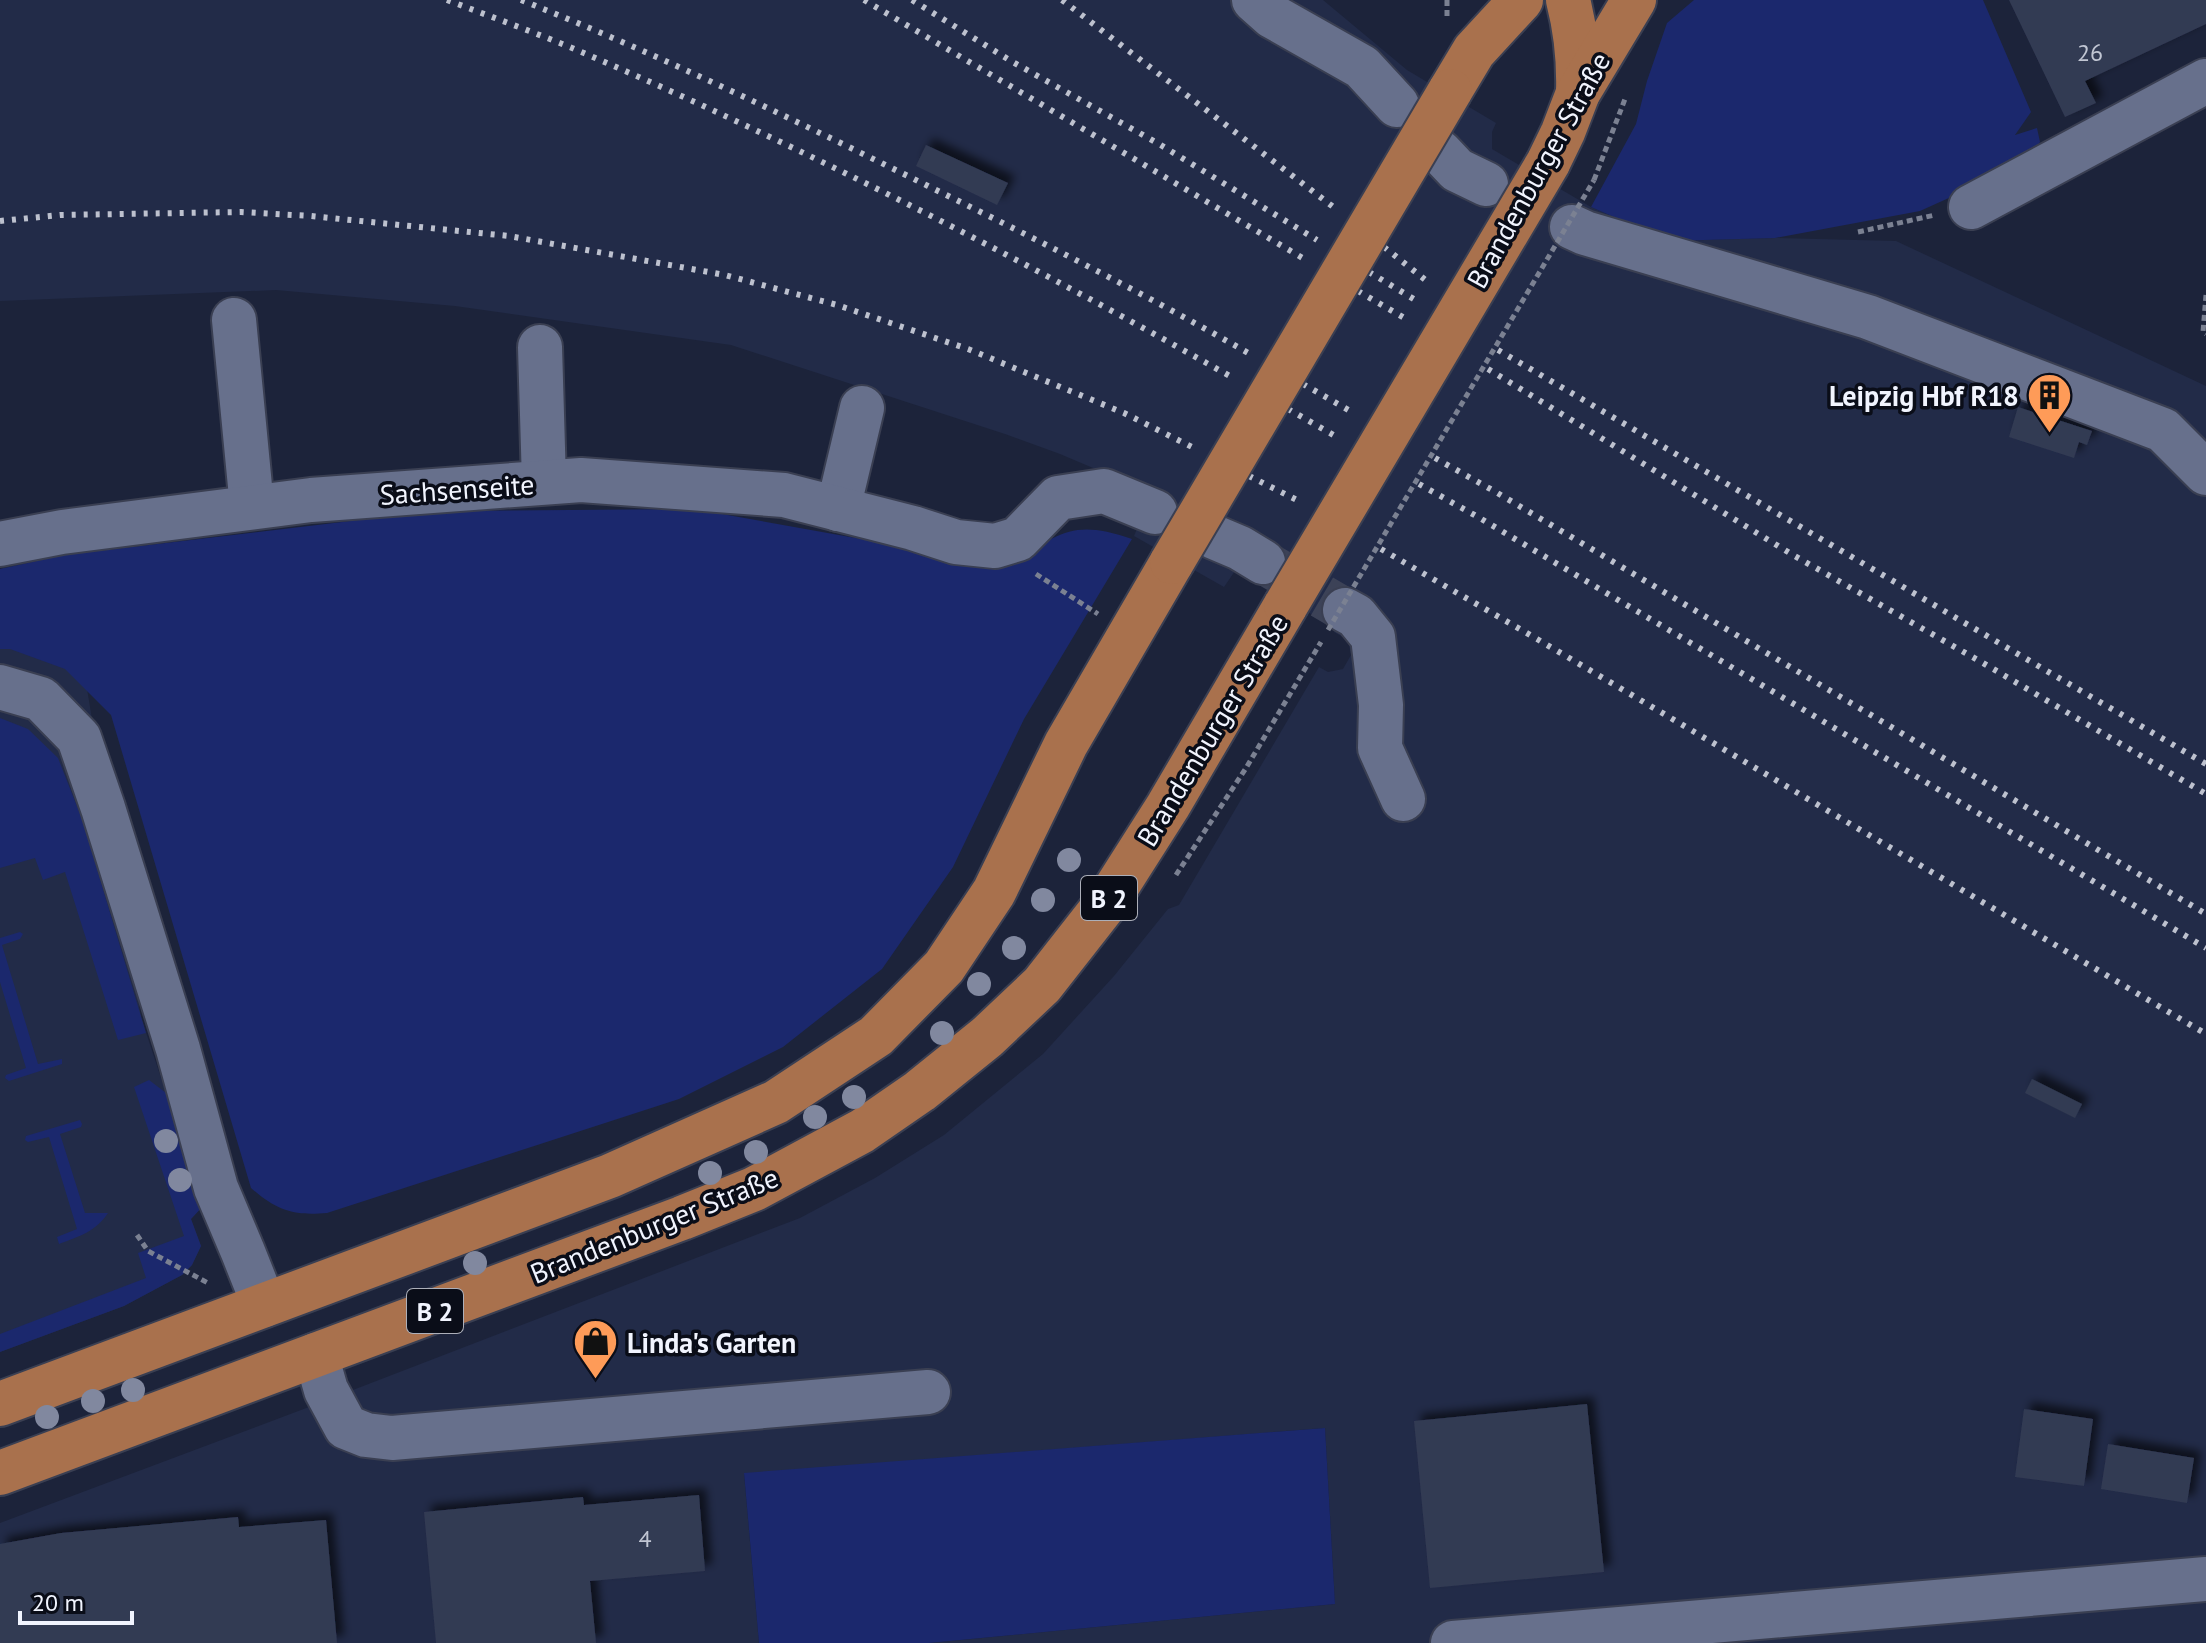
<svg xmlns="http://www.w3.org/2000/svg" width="2206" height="1643" viewBox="0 0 2206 1643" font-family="'PT Sans',sans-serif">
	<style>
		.built { fill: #222b48 }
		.green { fill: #1b286d }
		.building { fill: #323a53; filter: url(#shadow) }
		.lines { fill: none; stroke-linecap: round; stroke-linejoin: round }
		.minor-tunnel { stroke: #3c4257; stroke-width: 44; stroke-dasharray: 44 22; stroke-linecap: butt }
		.minor-casing { stroke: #3a3f52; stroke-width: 48 }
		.major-casing { stroke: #3a3f52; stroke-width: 48 }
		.path { stroke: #7b8192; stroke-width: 5; stroke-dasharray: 6 4; stroke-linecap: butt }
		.minor { stroke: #67708c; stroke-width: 44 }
		.major { stroke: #a9714d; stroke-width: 44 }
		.rail { stroke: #bdc1ce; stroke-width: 6; stroke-dasharray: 4 8; stroke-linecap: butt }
		.major-bridge-casing { stroke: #3a3f52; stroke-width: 48; stroke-linecap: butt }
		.path-bridge { stroke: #7b8192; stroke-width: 5; stroke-dasharray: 6 4; stroke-linecap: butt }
		.major-bridge { stroke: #a9714d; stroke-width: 44 }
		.tree { fill: #81889f }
		.labels { text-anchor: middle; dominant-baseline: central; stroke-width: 7; stroke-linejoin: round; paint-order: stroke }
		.number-label { font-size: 24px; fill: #c1c6d3 }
		.shield { fill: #0a0d18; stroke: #acafb9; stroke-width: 2 }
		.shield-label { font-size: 26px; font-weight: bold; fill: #f1f4fe }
		.street-label { font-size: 28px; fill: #f1f4fe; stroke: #0a0d18 }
		.poi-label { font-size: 28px; font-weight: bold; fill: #f1f4fe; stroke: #0a0d18; text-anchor: end }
	</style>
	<defs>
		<filter id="shadow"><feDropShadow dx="7" dy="-7" stdDeviation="4" flood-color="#0009"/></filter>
	</defs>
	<rect width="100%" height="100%" fill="#1c233a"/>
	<g class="built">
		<path d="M0 0H1323L1407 70 1496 123 1492 132V149L1591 207 1669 241 1775 238 1896 241 2206 386V1643H930L1335 1604 1325 1428 744 1474 759 1643H0V1523L301 1410 800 1218 875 1178 944 1135 1043 1054 1114 976 1168 909 1179 905 1319 667 1328 672 1343 669 1351 655 1348 640 1334 632 1335 629 1237 568 1224 587 1134 536 1152 493 1060 454 1005 434 731 345 455 306 276 290 0 301Z"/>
		<path d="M65 555 141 1017 203 1206 191 1219 201 1246 192 1265 182 1275 124 1306 0 1352V569Z"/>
	</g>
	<g class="green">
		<path d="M1694 0H1983L2031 112 2015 135 2037 128 2040 142 2024 164 1920 211 1775 238 1669 241 1591 207 1636 124 1647 81 1667 23Z"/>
		<path d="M694 509 1012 566C1058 532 1074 519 1132 539L1024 719 953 867 882 969 783 1047 679 1099 327 1213C294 1216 277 1211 251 1188L111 715 65 669 10 649H0V569L65 555 435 511Z"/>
		<path d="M0 718 28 729 58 758 82 819 146 1033 118 1040 65 872 43 880 35 858 0 868Z"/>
		<path d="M20 932 23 934 20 939 2 945 38 1064 62 1059V1064L9 1081 5 1078 6 1075 26 1068 0 982V938Z"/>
		<path d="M149 1080 166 1093 203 1206 191 1219 201 1246 192 1265 182 1275 124 1306 0 1352V1334L146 1278 138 1253 184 1236 134 1087Z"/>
		<path d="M80 1120 82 1124 81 1127 60 1134 85 1213H108C95 1232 80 1236 59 1244L57 1237 77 1229 49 1137 28 1142 25 1140 26 1136Z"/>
		<path d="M1325 1428 1335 1604 929 1643H759L744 1473Z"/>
	</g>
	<g class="building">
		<path d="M2009 0H2206V24L2085 81 2096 103 2065 117Z"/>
		<path d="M926 145 1008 183 997 205 916 166Z"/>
		<path d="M2018 407 2092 431 2087 445 2079 442 2074 458 2009 437Z"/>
		<path d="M2032 1079 2082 1104 2075 1118 2025 1093Z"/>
		<path d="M1587 1404 1604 1572 1430 1588 1414 1421Z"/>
		<path d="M2024 1409 2093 1419 2084 1486 2015 1477Z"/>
		<path d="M2108 1444 2194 1458 2187 1503 2101 1489Z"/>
		<path d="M699 1495 705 1571 590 1581 596 1643H436L424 1512 583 1497 584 1505Z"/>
		<path d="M238 1517 239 1527 326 1520 337 1643H0V1544L61 1533Z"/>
	</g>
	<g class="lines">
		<path class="minor-tunnel" d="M1265 563 1345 610"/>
		<defs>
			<g id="minor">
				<path d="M1254 0 1272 16 1362 67 1397 105"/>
				<path d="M1440 152 1457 170 1486 184"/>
				<path d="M1971 207 2206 81"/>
				<path d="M1572 227 1585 233 1868 317 2163 430 2206 473"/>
				<path d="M234 320 252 507"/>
				<path d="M540 347 544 482"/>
				<path d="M838 509 862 408"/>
				<path d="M1214 537 1240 548 1263 562"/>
				<path d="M0 544 62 532 311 500 581 480 784 495 913 528 956 542 995 546 1018 539 1058 498 1104 491 1155 512"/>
				<path d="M1345 610 1356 616 1373 637 1381 705 1380 748 1403 799"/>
				<path d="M0 687 41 699 79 738 103 808 178 1049 216 1188 243 1252 264 1305"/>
				<path d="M316 1355 326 1390 346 1427 366 1435 392 1438 928 1392"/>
				<path d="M1453 1643 2206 1579"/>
			</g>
			<g id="major">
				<path d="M1568 0C1576 31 1579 61 1578 93"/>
				<path d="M1450 91 1474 51 1521 0"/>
				<path d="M1548 163 1563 132 1578 93 1634 0"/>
				<path d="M0 1404 610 1176 776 1102 876 1036 944 967 994 892 1066 744 1172 562"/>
				<path d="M0 1473 682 1218 754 1189 862 1131 920 1091 987 1037 1042 985 1107 902 1168 806 1286 605"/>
			</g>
		</defs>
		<use href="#minor" class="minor-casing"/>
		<use href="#major" class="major-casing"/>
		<g class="path">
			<path d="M1447 0V19"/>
			<path d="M1594 180 1625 99"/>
			<path d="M1858 232 1935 215"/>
			<path d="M2206 295 2203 332 2206 334"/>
			<path d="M1036 574 1098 614"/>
			<path d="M1176 875 1246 768 1321 642"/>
			<path d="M137 1235 148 1251 208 1283"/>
		</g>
		<use href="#minor" class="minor"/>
		<use href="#major" class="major"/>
		<g class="rail">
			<path d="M447 0C489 16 531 31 572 48 800 145 1020 258 1235 379"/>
			<path d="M521 0C660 55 795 120 928 186 1036 239 1145 294 1250 354"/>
			<path d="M864 0 1306 260"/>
			<path d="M912 0 1011 61 1159 144 1317 240"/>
			<path d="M1062 0 1336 209"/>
			<path d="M0 221 60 215 241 212 311 216 509 236 725 275 837 305 968 349 1124 413 1194 448"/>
			<path d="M1384 247 1428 282"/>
			<path d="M1369 272 1417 301"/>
			<path d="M1358 291 1406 319"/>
			<path d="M1498 350 2206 764"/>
			<path d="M1488 369 1793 555 1983 663 2206 794"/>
			<path d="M1303 384 1352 412"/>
			<path d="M1288 409 1337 437"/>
			<path d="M1435 458 1494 491 2206 914"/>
			<path d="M1249 476 1299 501"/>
			<path d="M1419 484 1478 517 2206 948"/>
			<path d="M1381 549 1537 639 2206 1034"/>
		</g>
		<defs>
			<g id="major-bridge">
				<path d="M1172 562 1450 91"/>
				<path d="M1286 605 1548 163"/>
			</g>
		</defs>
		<use href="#major-bridge" class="major-bridge-casing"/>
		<path class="path-bridge" d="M1328 630 1594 180"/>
		<use href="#major-bridge" class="major-bridge"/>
	</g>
	<g class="tree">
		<circle cx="1069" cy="860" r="12"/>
		<circle cx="1043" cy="900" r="12"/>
		<circle cx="1014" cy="948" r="12"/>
		<circle cx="979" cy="984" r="12"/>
		<circle cx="942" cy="1033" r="12"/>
		<circle cx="854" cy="1097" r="12"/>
		<circle cx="815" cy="1117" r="12"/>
		<circle cx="166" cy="1141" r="12"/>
		<circle cx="756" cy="1152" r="12"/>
		<circle cx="710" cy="1173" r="12"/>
		<circle cx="180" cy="1180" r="12"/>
		<circle cx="475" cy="1263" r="12"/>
		<circle cx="133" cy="1390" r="12"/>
		<circle cx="93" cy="1401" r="12"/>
		<circle cx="47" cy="1417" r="12"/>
	</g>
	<defs>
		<symbol id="building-pin" viewBox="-11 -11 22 30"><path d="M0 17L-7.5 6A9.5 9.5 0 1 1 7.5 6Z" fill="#fe9b58" stroke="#0a0d18"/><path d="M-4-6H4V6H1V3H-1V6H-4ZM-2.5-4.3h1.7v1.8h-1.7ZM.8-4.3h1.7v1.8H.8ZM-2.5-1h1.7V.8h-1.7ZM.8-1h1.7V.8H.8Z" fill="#111"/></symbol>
		<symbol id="shop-pin" viewBox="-11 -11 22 30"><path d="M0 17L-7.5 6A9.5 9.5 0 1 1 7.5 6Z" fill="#fe9b58" stroke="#0a0d18"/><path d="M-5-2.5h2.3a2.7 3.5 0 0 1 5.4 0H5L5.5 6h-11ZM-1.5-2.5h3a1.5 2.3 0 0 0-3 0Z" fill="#111"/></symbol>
	</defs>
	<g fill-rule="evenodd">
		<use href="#building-pin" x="2024" y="370" width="51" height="69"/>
		<use href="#shop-pin" x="570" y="1316" width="51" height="69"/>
	</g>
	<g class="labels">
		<g class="number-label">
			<text x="2090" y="52">26</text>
			<text x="645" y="1538">4</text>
		</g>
		<g class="shield">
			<rect x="1081" y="876" width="56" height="44" rx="6"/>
			<rect x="407" y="1289" width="56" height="44" rx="6"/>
		</g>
		<g class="shield-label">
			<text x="1109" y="898">B 2</text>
			<text x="435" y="1311">B 2</text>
		</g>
		<g class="street-label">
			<text transform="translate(1538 170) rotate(-61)">Brandenburger Straße</text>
			<text transform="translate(457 489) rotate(-4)">Sachsenseite</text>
			<text transform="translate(1212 730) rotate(-59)">Brandenburger Straße</text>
			<text transform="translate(654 1225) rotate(-22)">Brandenburger Straße</text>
		</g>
		<g class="poi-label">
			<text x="2019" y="395">Leipzig Hbf R18</text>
			<text x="627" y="1342" text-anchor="start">Linda's Garten</text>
		</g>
	</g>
	<path d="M20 1611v12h112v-12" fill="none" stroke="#f1f4fe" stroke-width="4"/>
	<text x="32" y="1611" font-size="24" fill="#f1f4fe" stroke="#0a0d18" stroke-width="6" paint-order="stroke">20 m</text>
</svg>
